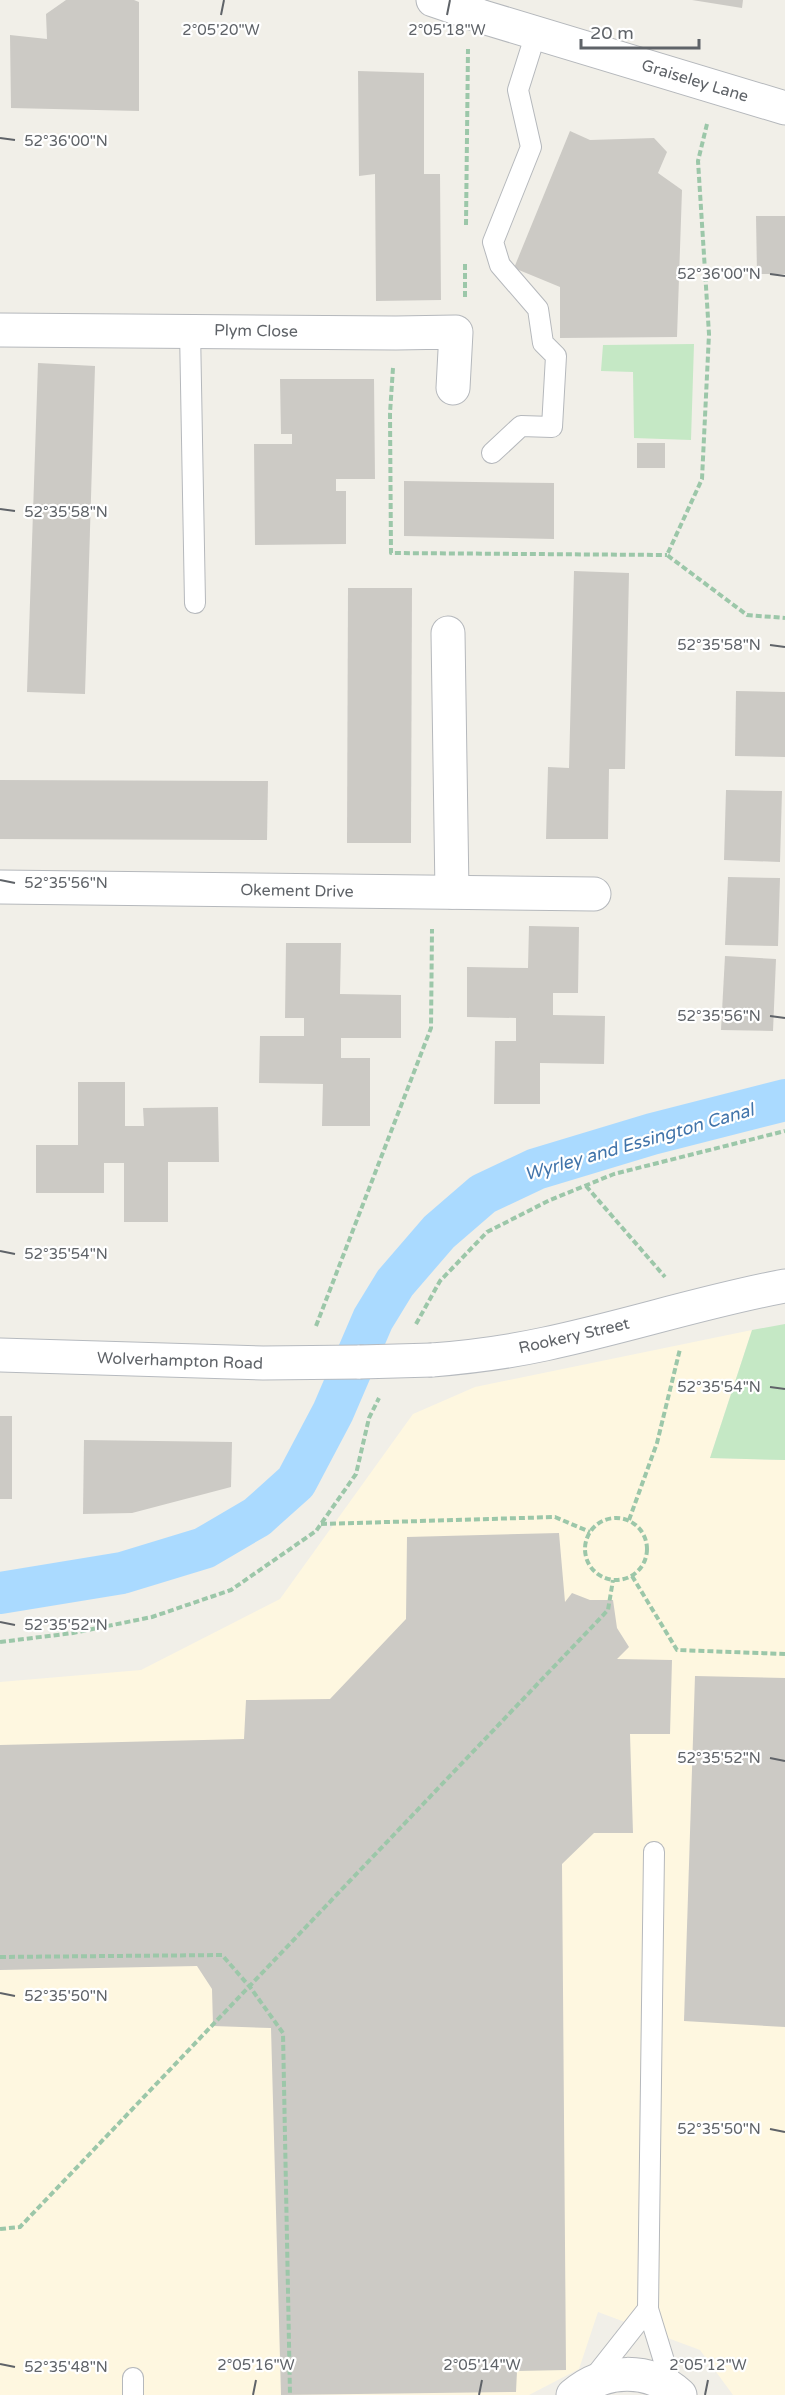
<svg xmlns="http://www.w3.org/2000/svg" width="785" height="2395" viewBox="0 0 785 2395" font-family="'Varela Round',sans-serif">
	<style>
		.commercial { fill: #fef7e0 }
		.green { fill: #c5e8c5 }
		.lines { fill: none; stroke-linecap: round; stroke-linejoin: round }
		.canal { stroke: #aadaff; stroke-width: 42 }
		.building { fill: #cccac5 }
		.lane-casing { stroke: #b5b8bc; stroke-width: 22 }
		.street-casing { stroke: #b5b8bc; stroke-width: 35 }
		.secondary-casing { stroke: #b6babf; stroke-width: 35 }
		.path { stroke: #9cc7a9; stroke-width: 4; stroke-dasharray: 6 3; stroke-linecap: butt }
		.lane { stroke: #fff; stroke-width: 20 }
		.street { stroke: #fff; stroke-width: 33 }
		.secondary { stroke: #fff; stroke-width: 33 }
		.secondary-bridge-casing { stroke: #b6babf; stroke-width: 35; stroke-linecap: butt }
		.secondary-bridge { stroke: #fff; stroke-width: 33 }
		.ticks { fill: none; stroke: #5f6368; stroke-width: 2 }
		.labels { text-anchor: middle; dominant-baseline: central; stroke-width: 4.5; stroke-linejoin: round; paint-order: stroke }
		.street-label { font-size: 16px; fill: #5f6368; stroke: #fff }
		.water-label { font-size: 18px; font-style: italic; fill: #4174aa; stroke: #fff }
		.ticks-label { font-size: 15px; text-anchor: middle; fill: #5f6368; stroke: #fff; stroke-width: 4.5; stroke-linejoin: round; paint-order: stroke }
	</style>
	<rect width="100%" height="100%" fill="#f1efe8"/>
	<path class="commercial" d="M752 1330 710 1458 785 1460V2395H733L700 2350 598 2312 579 2369 529 2395H0V1682L141 1670 280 1599 413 1414 475 1387Z"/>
	<g class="green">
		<path d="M694 344 691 440 634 438 633 372 601 371 603 345Z"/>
		<path d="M785 1324V1460L710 1458 752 1330Z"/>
	</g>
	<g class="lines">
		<path class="canal" d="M0 1593 122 1573 204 1548 257 1517 296 1482 333 1412 373 1319 395 1283 439 1232 483 1194 536 1169 652 1134 785 1100"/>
	</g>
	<g class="building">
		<path d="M66 0H134L139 2V111L11 108 10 35 47 39 46 14Z"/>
		<path d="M692 0H743L742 8Z"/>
		<path d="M358 71 424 73V174H440L441 300 376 301 375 174 359 176Z"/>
		<path d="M570 131 590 140 654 138 667 152 658 173 682 190 677 337 560 338V287L514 268Z"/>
		<path d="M756 216H785V274H757Z"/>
		<path d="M38 363 95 366 85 694 27 692Z"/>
		<path d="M280 379H374L375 479H336V491H346V544L255 545 254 444H292V434H281Z"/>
		<rect x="637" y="443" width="28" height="25"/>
		<path d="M404 481 554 483V539L404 536Z"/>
		<path d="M574 571 629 573 625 769H609L608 839H546L548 767 569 768Z"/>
		<path d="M348 588H412L411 843H347Z"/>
		<path d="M736 691 785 692V757L735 756Z"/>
		<path d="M0 780 268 781 267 840 0 839Z"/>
		<path d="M726 790 782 791 780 862 724 860Z"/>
		<path d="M728 877 780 878 778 946 725 945Z"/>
		<path d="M529 926 579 927 578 993H553V1015L605 1016 604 1064 540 1063V1104H494L495 1041H516V1018L467 1017V967L528 968Z"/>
		<path d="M286 943H341L340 994 401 995V1038H341V1058H370V1126H322L323 1084 259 1083 260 1036H304V1018H285Z"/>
		<path d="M725 956 776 959 773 1031 721 1030Z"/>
		<path d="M78 1082H125V1126H144L143 1108 218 1107 219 1162H168V1222H124V1163H104V1193H36V1145H78Z"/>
		<rect x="0" y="1416" width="12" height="83"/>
		<path d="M84 1440 232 1442 231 1487 132 1513 83 1514Z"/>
		<path d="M559 1533 565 1602 572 1593 590 1600H613L617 1628 629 1647 617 1659 672 1660 670 1734H630L633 1833H594L562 1864 566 2370 517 2371 516 2392 281 2395 271 2028 213 2026 212 1989 197 1966 0 1970V1745L244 1739 246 1700 330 1699 406 1619 407 1537Z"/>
		<path d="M695 1676 785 1678V2027L684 2021Z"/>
	</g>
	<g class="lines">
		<defs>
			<g id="lane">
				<path d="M190 330 195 603"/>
				<path d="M492 453 521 426 552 427 556 356 543 343 538 309 500 265 493 242 531 147 518 90 536 33"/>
				<path d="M654 1852 648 2309 672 2387"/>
				<path d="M592 2380 648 2309"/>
				<path d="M133 2395V2378"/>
			</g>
			<g id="street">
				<path d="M433 0 483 17 785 108"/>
				<path d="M0 330 396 333 456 332 453 388"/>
				<path d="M448 633 452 892"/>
				<path d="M0 887 594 894"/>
				<path d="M573 2395C605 2368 649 2367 680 2395"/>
			</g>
			<g id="secondary">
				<path d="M0 1355 263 1363 360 1362"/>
				<path d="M432 1360C470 1357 508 1352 545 1344 626 1327 704 1301 785 1286"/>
			</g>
		</defs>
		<use href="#lane" class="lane-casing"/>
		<use href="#street" class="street-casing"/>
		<use href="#secondary" class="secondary-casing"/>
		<g class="path">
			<path d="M707 124 698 161 709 334 702 479 667 555 747 615 785 618"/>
			<path d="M466 225 468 49"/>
			<path d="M465 297V262"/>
			<path d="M393 368 390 413 391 553 667 555"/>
			<path d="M586 1186 665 1277"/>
			<path d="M416 1324 440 1281 487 1232 550 1200 614 1174 785 1131"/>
			<path d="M316 1326 431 1028 432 929"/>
			<circle cx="616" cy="1549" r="31"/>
			<path d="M629 1520 657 1443 680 1349"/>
			<path d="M321 1524 555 1517 590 1532"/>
			<path d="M632 1576 677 1650 785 1654"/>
			<path d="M0 1642 73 1633 152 1617 231 1590 316 1531 356 1474 369 1418 379 1398"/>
			<path d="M0 1957 222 1955 250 1987 283 2033 290 2395"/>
			<path d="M0 2229 20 2227 608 1610 613 1580"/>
		</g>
		<use href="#lane" class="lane"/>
		<use href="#street" class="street"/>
		<use href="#secondary" class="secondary"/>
		<defs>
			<path id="secondary-bridge" d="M360 1362 432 1360"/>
		</defs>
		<use href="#secondary-bridge" class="secondary-bridge-casing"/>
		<use href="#secondary-bridge" class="secondary-bridge"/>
	</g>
	<path class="ticks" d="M221 15 224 0M447 15 450 0M0 138 15 140M770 274 785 276M0 509 15 511M770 645 785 647M0 880 15 883M770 1016 785 1018M0 1251 15 1254M770 1387 785 1389M0 1622 15 1625M770 1758 785 1761M0 1993 15 1996M770 2129 785 2132M0 2364 15 2367M253 2395 256 2380M479 2395 482 2380M705 2395 708 2380"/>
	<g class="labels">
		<g class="street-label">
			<text transform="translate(695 81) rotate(17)">Graiseley Lane</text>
			<text transform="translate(256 331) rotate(1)">Plym Close</text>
			<text transform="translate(297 891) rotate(1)">Okement Drive</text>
			<text transform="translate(574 1336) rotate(-13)">Rookery Street</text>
			<text transform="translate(180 1361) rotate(2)">Wolverhampton Road</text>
		</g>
		<g class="water-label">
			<text transform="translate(639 1142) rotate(-16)">Wyrley and Essington Canal</text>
		</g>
	</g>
	<g class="ticks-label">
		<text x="221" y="35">2°05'20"W</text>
		<text x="447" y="35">2°05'18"W</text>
		<text x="66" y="146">52°36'00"N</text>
		<text x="719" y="279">52°36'00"N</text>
		<text x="66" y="517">52°35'58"N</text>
		<text x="719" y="650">52°35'58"N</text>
		<text x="66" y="888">52°35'56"N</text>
		<text x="719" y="1021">52°35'56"N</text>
		<text x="66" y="1259">52°35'54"N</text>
		<text x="719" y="1392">52°35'54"N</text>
		<text x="66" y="1630">52°35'52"N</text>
		<text x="719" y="1763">52°35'52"N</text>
		<text x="66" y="2001">52°35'50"N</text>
		<text x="719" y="2134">52°35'50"N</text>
		<text x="256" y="2370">2°05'16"W</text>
		<text x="482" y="2370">2°05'14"W</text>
		<text x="708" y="2370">2°05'12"W</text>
		<text x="66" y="2372">52°35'48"N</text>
	</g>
	<path d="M581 39v9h118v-9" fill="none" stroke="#5f6368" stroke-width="3"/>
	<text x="590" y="39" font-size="18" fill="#5f6368" stroke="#ffffff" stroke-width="4.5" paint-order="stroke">20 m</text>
</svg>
